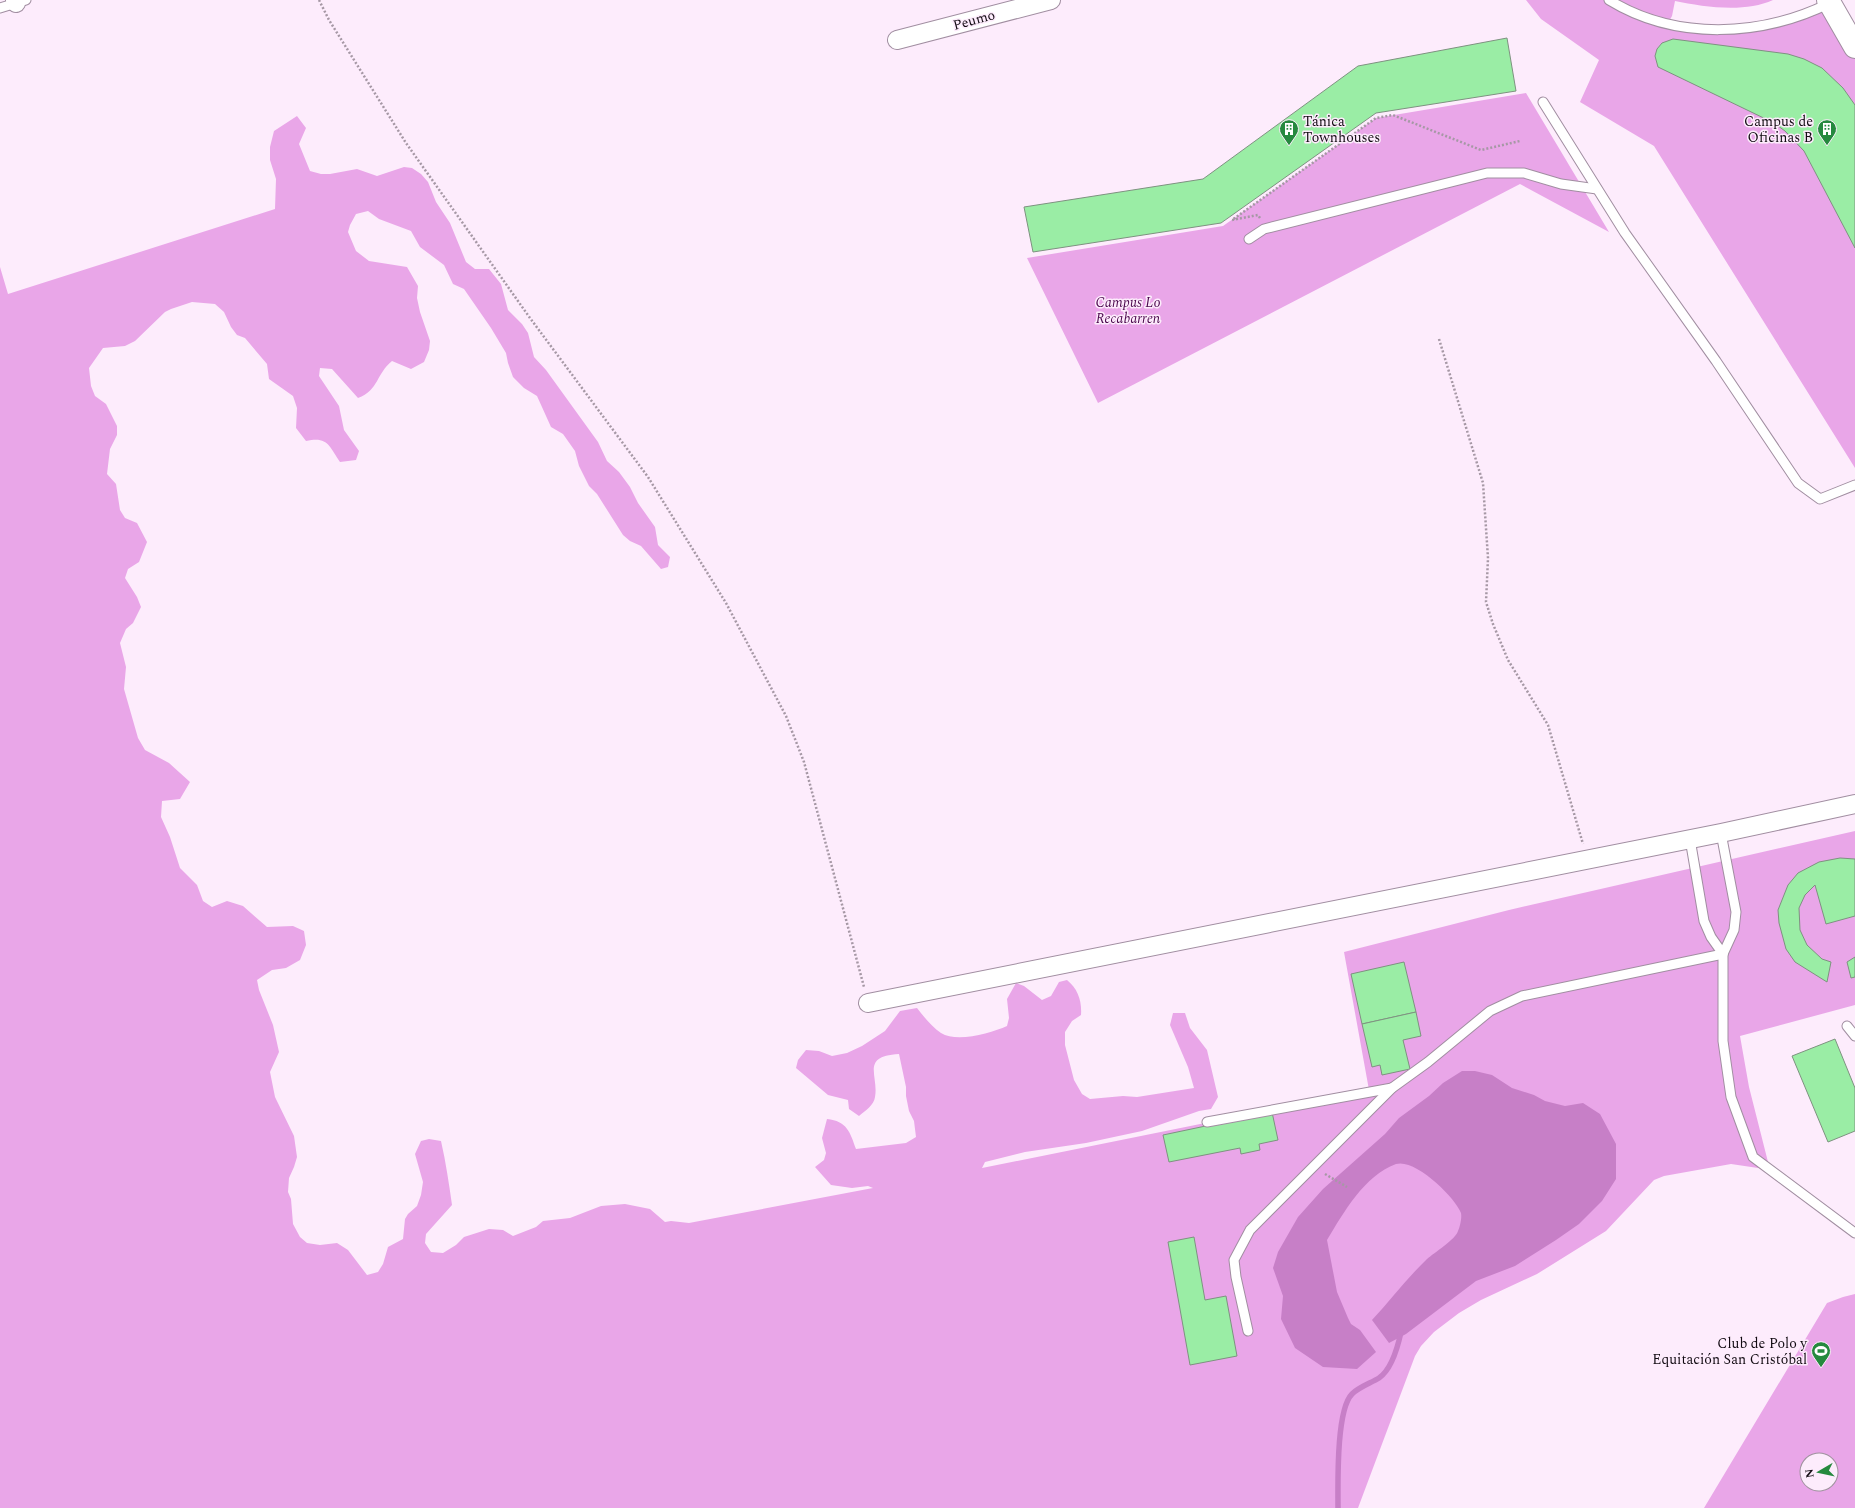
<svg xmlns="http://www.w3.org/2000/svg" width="1855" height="1508" viewBox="0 0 1855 1508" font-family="Spectral,serif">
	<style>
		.green { fill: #e9a6e8; fill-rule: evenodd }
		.water { fill: #c77fc7 }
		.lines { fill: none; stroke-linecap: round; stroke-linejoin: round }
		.stream { stroke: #c77fc7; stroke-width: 5.5 }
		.building { fill: #9aeda5; stroke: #7e9280 }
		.service-casing { stroke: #a18ea1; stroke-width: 11 }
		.minor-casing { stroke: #a18ea1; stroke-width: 20 }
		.tertiary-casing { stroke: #a18ea1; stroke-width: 24 }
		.path { stroke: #a698a5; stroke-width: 2.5; stroke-dasharray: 2 2; stroke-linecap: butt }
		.service { stroke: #fff; stroke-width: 9 }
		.minor { stroke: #fff; stroke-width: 18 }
		.tertiary { stroke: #fff; stroke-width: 22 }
		.labels { text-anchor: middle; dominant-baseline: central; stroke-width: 3; stroke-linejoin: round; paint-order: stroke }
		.street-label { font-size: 14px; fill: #110a11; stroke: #fdecfc }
		.poi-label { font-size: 14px; fill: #110a11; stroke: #fdecfc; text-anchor: end }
		.park-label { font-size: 14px; font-style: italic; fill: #4c094e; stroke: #fdecfc }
	</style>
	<rect width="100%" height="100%" fill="#fdecfc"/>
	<g class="green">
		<path d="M1526 0H1773C1745 13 1704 7 1675 1L1672 16 1668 23 1734 30 1826 5 1855 57V468L1654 146 1580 102 1599 60 1541 19Z"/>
		<path d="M1526 93 1609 232 1520 184 1098 403 1027 258 1223 226 1376 118Z"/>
		<path d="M297 116 306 128 299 144 310 171 321 174H330L357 169 377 176 404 167 412 168 421 174 428 182 436 202 450 223 466 262 475 269H489L501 284 508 310 522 324 528 333 534 357 546 370 598 442 607 461 619 472 630 487 638 503 655 527 658 545 670 557 668 567 661 569 641 546 630 541 623 535 597 494 589 486 579 466 575 451 563 434 551 427 537 396 524 388 513 377 508 363 506 353 491 328 464 289 453 284 444 265 420 247 411 231 379 219 368 211 356 214 350 225 348 232 356 251 369 261 407 267 418 286 417 298 420 312 430 341 429 350 424 362 411 369 392 361C376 374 379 390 358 398L332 369 320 368 319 376 339 406 344 430 359 451 356 460 340 462C329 446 328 436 306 441L296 428 297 408 293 396 269 379 267 364 245 338 237 335 231 327 224 312 215 304 192 302 171 309 165 312 135 341 125 346 103 348 89 368 91 386 95 396 106 404 117 426V435L110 449 107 474 116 484 120 510 125 518 137 523 147 542 139 562 128 569 125 578 137 597 141 607 133 623 126 629 120 643 126 667 124 689 138 738 145 750 169 763 190 782 180 799 162 801 161 817 170 837 180 868 197 885 203 901 212 907 227 901 243 906 267 927 293 926 304 931 306 945 300 960 286 968 272 970 257 980 259 990 273 1025 279 1052 270 1072 275 1097 294 1136 297 1157 294 1167 289 1178 288 1192 291 1199 293 1224 300 1237 307 1243 320 1245 337 1243 348 1250 367 1275 378 1272 383 1264 388 1247 403 1239 405 1219 408 1214 417 1206 421 1195 423 1182 415 1154 421 1141 429 1139 441 1141C446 1163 449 1184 452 1205L426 1234 425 1243 431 1252 443 1253 456 1245 464 1237 489 1229 503 1230 513 1236 536 1227 543 1221 570 1218 601 1206 625 1204 650 1209 665 1222 671 1221 689 1223 873 1188 868 1186 852 1188 831 1185 815 1167 824 1160 826 1153 822 1138 827 1119C847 1121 850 1132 856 1149L906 1143 916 1137 914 1121 909 1111 906 1096V1087L899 1054C860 1056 879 1076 875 1097 874 1105 865 1111 859 1116L849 1109 848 1100 828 1095 796 1068 798 1060 806 1050 819 1051 832 1056 847 1053 862 1046 885 1031 900 1011 917 1008C924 1017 932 1027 941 1033 957 1043 991 1033 1007 1026L1009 1018 1007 999 1016 983 1024 986 1042 1000 1051 996 1059 982 1067 980C1078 989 1082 1001 1081 1015L1072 1021 1065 1032V1045L1074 1080 1082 1094 1090 1099 1123 1096 1137 1097 1194 1088 1188 1067 1170 1025 1173 1013H1185L1190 1028 1207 1050 1218 1097 1211 1109 1199 1111 1142 1131 1086 1143 1025 1152 985 1162 982 1168 1369 1090 1344 952 1509 910 1855 831V1005L1740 1036 1749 1087 1768 1162 1758 1168 1731 1164 1664 1176 1654 1180 1606 1231 1537 1274 1481 1300 1459 1313 1434 1332 1421 1346 1415 1356 1358 1508H0V267L8 294 275 209 276 179 270 160V147L274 131Z"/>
		<path d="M1855 1294V1508H1704L1827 1303 1843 1297ZM1807 1460H1831V1484H1807Z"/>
	</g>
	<path class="water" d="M1462 1071H1475L1492 1075 1512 1088 1534 1095 1545 1101 1565 1106 1583 1103 1600 1114 1616 1144V1179L1602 1201 1579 1224 1556 1240 1515 1266 1476 1281 1406 1334 1389 1343 1372 1320C1390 1301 1407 1278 1427 1259 1434 1253 1456 1239 1458 1231 1460 1227 1462 1218 1461 1213 1455 1197 1415 1158 1396 1164 1364 1176 1344 1212 1327 1240L1337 1292 1348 1318 1351 1324 1360 1330 1376 1352 1357 1369 1323 1367 1295 1348 1281 1319 1283 1296 1273 1268 1278 1252 1298 1217 1323 1189 1385 1134 1399 1118 1429 1096 1443 1083Z"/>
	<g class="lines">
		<path class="stream" d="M1338 1508C1338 1484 1336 1410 1352 1394 1359 1387 1371 1383 1379 1378 1392 1369 1398 1346 1401 1332"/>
	</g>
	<g class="building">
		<path d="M1507 38 1516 91 1376 113 1221 223 1033 252 1024 207 1203 179 1358 66Z"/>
		<path d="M1673 39 1788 54 1804 59 1822 68 1843 88 1855 105V248L1804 151 1785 131 1774 123 1658 67 1655 56 1657 49 1662 43Z"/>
		<path d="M1840 858 1855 859V916L1826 924 1815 885 1805 895 1799 908 1800 930 1807 945 1822 959 1831 962 1827 982 1795 962 1786 949 1779 923 1778 910 1788 885 1798 873 1819 862Z"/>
		<path d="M1855 957V977L1851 978 1847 962Z"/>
		<path d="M1404 962 1416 1012 1362 1024 1351 974Z"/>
		<path d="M1416 1012 1421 1036 1403 1040 1410 1069 1382 1075 1380 1065 1372 1067 1362 1024Z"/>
		<path d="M1835 1039 1855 1088V1131L1828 1142 1792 1056Z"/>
		<path d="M1272 1112 1278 1140 1259 1144 1260 1150 1241 1154 1240 1148 1169 1162 1163 1135Z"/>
		<path d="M1194 1237 1205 1300 1226 1296 1237 1356 1190 1365 1168 1242Z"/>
	</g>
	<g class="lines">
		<defs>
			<g id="service">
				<path d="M1609 0C1676 41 1761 37 1830 3"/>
				<path d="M0 8 26 0"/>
				<path d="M1543 102 1625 233 1716 361 1798 483 1820 499 1855 485"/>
				<path d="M1249 239 1264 229 1487 173H1524L1561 184 1597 189"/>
				<path d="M1721 833 1736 912 1734 930 1723 954V1041L1731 1097 1753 1157 1855 1233"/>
				<path d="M1690 839 1704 921 1711 937 1723 954"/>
				<path d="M1847 1026 1855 1036"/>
				<path d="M1207 1122 1392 1088"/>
				<path d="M1248 1331 1236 1277 1234 1260 1250 1230 1392 1088 1428 1062 1490 1011 1522 996 1723 954"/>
			</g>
			<g id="minor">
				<path d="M15 0 16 3"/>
				<path d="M897 40 1051 0"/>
				<path d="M868 1003 1721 833 1855 804"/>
			</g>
			<path id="tertiary" d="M1828 0 1855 47"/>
		</defs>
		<use href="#service" class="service-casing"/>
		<use href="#minor" class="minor-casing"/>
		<use href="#tertiary" class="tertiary-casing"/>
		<g class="path">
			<path d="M319 0 329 20 406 143 530 318 648 477 726 603 786 716 804 762 864 987"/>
			<path d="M1260 218 1258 215 1232 220 1376 118 1393 115 1481 150 1520 141"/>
			<path d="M1439 339 1483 483 1488 558 1486 602 1493 624 1508 660 1548 725 1583 844"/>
			<path d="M1325 1174 1347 1187"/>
		</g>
		<use href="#service" class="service"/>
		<use href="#minor" class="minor"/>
		<use href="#tertiary" class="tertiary"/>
	</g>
	<defs>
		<symbol id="building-pin" viewBox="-11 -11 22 30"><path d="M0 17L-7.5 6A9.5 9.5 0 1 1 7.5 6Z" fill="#25893e" stroke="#fdecfc"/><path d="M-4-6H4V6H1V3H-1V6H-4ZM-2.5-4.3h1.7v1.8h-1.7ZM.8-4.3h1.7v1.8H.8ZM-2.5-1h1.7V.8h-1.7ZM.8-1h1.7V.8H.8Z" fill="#fff"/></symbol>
		<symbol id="stadium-pin" viewBox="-11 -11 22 30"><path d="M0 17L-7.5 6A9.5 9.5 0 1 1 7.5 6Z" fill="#25893e" stroke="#fdecfc"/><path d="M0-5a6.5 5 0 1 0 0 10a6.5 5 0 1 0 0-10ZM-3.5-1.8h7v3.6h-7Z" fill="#fff"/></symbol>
	</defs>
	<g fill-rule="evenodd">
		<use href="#building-pin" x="1278" y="118" width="22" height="30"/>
		<use href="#building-pin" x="1816" y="118" width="22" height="30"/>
		<use href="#stadium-pin" x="1810" y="1340" width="22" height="30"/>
	</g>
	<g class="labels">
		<g class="street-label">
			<text transform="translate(974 20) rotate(-15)">Peumo</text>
		</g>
		<g class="poi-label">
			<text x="1303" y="121" text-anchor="start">Tánica<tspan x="1303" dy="16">Townhouses</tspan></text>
			<text x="1813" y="121">Campus de<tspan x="1813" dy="16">Oficinas B</tspan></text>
			<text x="1807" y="1343">Club de Polo y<tspan x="1807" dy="16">Equitación San Cristóbal</tspan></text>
		</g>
		<g class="park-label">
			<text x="1128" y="302">Campus Lo<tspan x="1128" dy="16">Recabarren</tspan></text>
		</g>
	</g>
	<g transform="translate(1819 1472) rotate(261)"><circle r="19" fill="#fdecfc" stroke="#9f929e"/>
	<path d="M0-3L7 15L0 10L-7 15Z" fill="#25893e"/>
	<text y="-6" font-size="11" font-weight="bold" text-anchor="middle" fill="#110a11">N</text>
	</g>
</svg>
